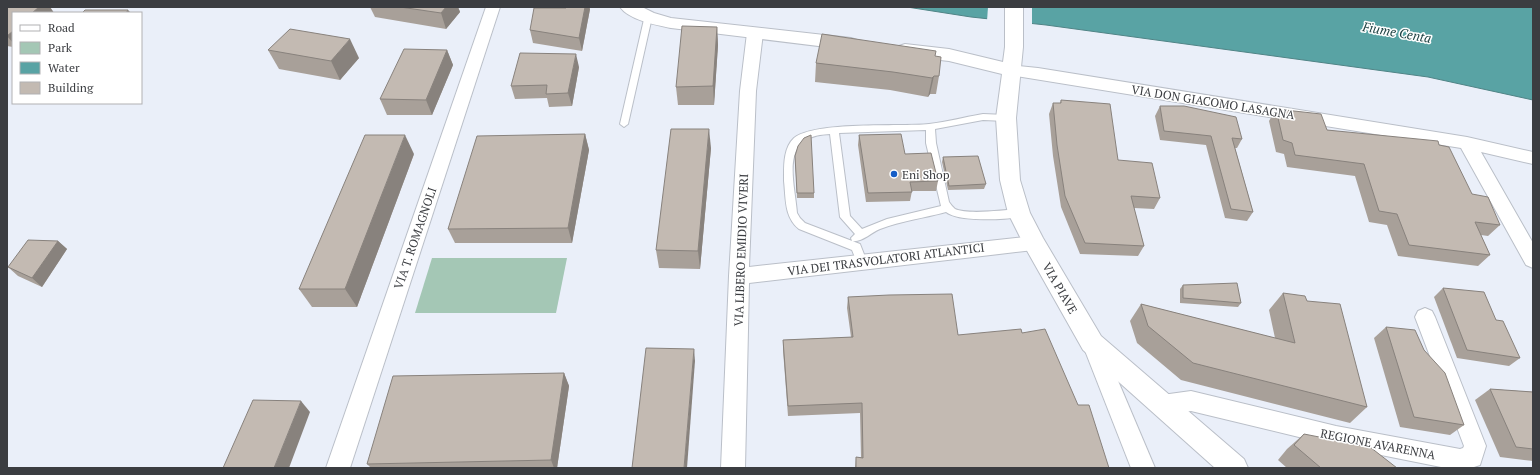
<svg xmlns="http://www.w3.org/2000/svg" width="1540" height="475" viewBox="0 0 1540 475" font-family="'PT Serif',serif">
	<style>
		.green { fill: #a4c7b5 }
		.water { fill: #59a3a4; stroke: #508486 }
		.pier { fill: #eaeff9 }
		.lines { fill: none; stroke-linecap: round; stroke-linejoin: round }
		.lane-casing { stroke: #babfc8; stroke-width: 2 }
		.street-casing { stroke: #babfc8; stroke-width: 2 }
		.secondary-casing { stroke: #babfc8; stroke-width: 2 }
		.lane { fill: #fff; fill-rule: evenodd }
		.street { fill: #fff; fill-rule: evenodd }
		.secondary { fill: #fff; fill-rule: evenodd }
		.wall { fill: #a8a099 }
		.shaded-wall { fill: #88827d }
		.building { fill: #c3bab2; stroke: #88827d }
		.poi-dot { fill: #145dc7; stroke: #fff; stroke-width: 1.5 }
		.labels { text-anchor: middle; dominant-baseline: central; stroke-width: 3; stroke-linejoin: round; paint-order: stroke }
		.street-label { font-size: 12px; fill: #3b3d41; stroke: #fff }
		.poi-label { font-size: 12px; fill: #3b3d41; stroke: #fff; text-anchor: start }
		.water-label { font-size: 13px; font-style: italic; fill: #1d4142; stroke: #fff }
	</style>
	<rect width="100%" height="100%" fill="#eaeff9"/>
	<path class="green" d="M432 258H567L556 313H415Z"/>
	<path class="water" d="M907 7H1533V100L1428 77 1046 25 971 17Z"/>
	<path class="pier" d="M988 7H1032V25L987 21Z"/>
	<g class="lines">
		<defs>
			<g id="lane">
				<path d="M645 15H651L652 17 628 124 624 127 620 124Z"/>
				<path d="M983 114 1006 115 1010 118 1006 121 983 120 935 129 936 143 949 202C951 205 953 207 955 209 968 215 1005 210 1019 209L1022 210 1024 213 1022 216C1007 220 958 222 946 212 924 218 901 221 880 229 872 232 861 243 852 241L851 238 855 234 840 217 830 134C779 136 794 177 797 213L800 218 805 223 860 244 867 262 866 265H858L852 250 799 229C784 217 786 198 784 181 784 167 783 148 794 138 815 121 899 127 929 124 947 122 965 117 983 114ZM926 130V143L941 206 887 219 862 229 850 216 839 133Z"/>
			</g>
			<g id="street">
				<path d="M486 7H500L350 468H326Z"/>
				<path d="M755 28 760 30 763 33 756 91 749 267 1034 236 1041 238 1044 243 1041 248 1034 250 749 283 745 468H721L729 276 740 91 747 33 750 30Z"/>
				<path d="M1010 65 1038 68 1467 137 1533 152V164L1481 152 1533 243V268L1526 265 1461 148 1004 74 1002 70 1004 66Z"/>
				<path d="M1425 308 1432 311 1435 317 1486 446 1480 465 1471 468H1446L1336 446 1191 411 1162 415 1154 412 1151 405 1154 398 1162 395 1191 391 1336 426 1460 449 1463 448 1464 446 1415 317 1418 311Z"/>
				<path d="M1092 334 1099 337 1102 343 1155 468H1131L1082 343 1085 337Z"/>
			</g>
			<g id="secondary">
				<path d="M620 7H642L654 13 671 18 851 38 857 40 860 44 857 48 851 50 671 28C656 25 629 20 620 7Z"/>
				<path d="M1005 7H1023V47L1016 118 1020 180 1030 213 1043 238 1101 336 1244 459 1248 468H1215L1083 350 1026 249 1008 213 1000 180 996 118 1002 74 949 61 905 56 899 54 896 50 899 46 905 44 949 49 1003 62 1005 47Z"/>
			</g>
		</defs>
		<use href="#lane" class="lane-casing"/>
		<use href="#street" class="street-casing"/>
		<use href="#secondary" class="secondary-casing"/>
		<use href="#lane" class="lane"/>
		<use href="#street" class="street"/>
		<use href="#secondary" class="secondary"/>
	</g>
	<g class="wall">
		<path d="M7 7H50L54 13H13V47L7 46Z"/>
		<path d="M370 7H458L460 12 446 29 375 17Z"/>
		<path d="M589 7 590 9 582 51 533 43 530 30 566 8Z"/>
		<path d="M717 27 718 45 714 105H678L676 87Z"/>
		<path d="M268 50 359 58 340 80 279 69Z"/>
		<path d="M447 50 453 65 432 115H387L380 99Z"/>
		<path d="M935 56 939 76 936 94H930L928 97 890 90 815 82 816 63Z"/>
		<path d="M579 67 572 106 549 107 547 98 515 99 511 86Z"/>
		<path d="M1061 100 1118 160 1160 198 1154 209 1134 208 1144 246 1138 256 1080 254 1061 207 1053 156 1049 114 1053 103H1060Z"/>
		<path d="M1160 106 1242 139 1237 148H1235L1253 212 1247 221 1225 218 1206 145 1160 140 1155 116Z"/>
		<path d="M1276 109 1327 130 1439 145 1472 194 1500 225 1488 236 1481 235 1490 255 1478 266 1398 256 1387 225 1369 222 1355 176 1287 167 1284 154 1276 152 1269 121Z"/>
		<path d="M585 134 589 150 572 243H455L448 229Z"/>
		<path d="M859 135 905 154 938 181 936 191H912L910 201 866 202 858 145Z"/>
		<path d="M711 148 700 269 659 268 656 250Z"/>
		<path d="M414 154 357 307H312L299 289Z"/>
		<path d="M795 156 814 193V198H797Z"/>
		<path d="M943 157 986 184 984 189 948 190 942 162Z"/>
		<path d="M58 241 67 249 42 287 18 276 8 267Z"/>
		<path d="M1183 285 1241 303 1238 307 1180 303V289Z"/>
		<path d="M1443 288 1496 320 1520 358 1509 366 1457 358 1434 297Z"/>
		<path d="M1283 293 1307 301 1367 407 1350 423 1181 380 1137 343 1130 321 1141 304 1275 338 1269 310Z"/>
		<path d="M848 297 958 335 1022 333 1078 405 1109 468H855L856 457H861L860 413 788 416 783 350V340L851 337 847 308Z"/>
		<path d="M1386 327 1424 350 1464 425 1450 435 1400 427 1374 338Z"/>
		<path d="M564 373 569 386 557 468H371L367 464Z"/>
		<path d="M1490 389 1533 392V461L1500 457 1475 400Z"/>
		<path d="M1304 434 1397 468H1287L1278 460 1287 449Z"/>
	</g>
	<g class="shaded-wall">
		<path d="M39 7H50L54 13H32Z"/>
		<path d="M446 7H458L460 12 446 29 441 13Z"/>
		<path d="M585 7H589L590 9 582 51 579 38Z"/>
		<path d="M128 10 131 13H126Z"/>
		<path d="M717 27 718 45 714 105 713 86Z"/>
		<path d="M13 31V43L7 36Z"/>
		<path d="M350 39 359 58 340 80 331 61Z"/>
		<path d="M447 50 453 65 432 115 426 100Z"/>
		<path d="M576 54 579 67 572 106 568 93Z"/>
		<path d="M934 76 930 94 928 97 932 78Z"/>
		<path d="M709 129 711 148 700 269 698 251Z"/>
		<path d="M585 134 589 150 572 243 568 228Z"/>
		<path d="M405 135 414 154 357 307 345 289Z"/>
		<path d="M58 241 67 249 42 287 32 278Z"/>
		<path d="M694 349 695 361 687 468H684Z"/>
		<path d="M564 373 569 386 557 468H554L551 460Z"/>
		<path d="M301 401 310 412 289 468H274Z"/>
	</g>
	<g class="building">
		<path d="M7 7H39L32 13H13V31L7 36Z"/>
		<path d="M400 7H446L441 13Z"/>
		<path d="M566 7H585L579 38 530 30 534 8H566Z"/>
		<path d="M85 10H128L126 13H82Z"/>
		<path d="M682 26 717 27 713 86 676 87Z"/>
		<path d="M290 29 350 39 331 61 268 50Z"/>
		<path d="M822 34 936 51 935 56 941 57 939 76H934L932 78 893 72 816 63Z"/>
		<path d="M404 49 447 50 426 100 380 99Z"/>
		<path d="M520 53 576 54 568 93 546 94 547 85 511 86Z"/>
		<path d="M1061 100 1110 104 1118 160 1152 163 1160 198 1131 196 1144 246 1085 243 1065 196 1057 145 1053 103H1061Z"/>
		<path d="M1160 106H1184L1236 117 1242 139 1232 138 1253 212 1231 209 1211 136 1164 131Z"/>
		<path d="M1276 109 1321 114 1327 130 1438 141 1439 145 1449 147 1472 194 1488 197 1500 225 1475 222 1490 255 1409 245 1397 214 1379 211 1364 164 1295 155 1292 143 1283 140Z"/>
		<path d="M671 129H709L698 251 656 250Z"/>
		<path d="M585 134 568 228 448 229 477 136Z"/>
		<path d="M901 134 905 154 931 153 938 181 910 182 912 192 868 193 859 135Z"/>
		<path d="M365 135H405L345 289H299Z"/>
		<path d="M811 135 814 193H797L795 156 798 146 804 138Z"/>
		<path d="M978 156 986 184 949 186 943 157Z"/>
		<path d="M28 240 58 241 32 278 8 267Z"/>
		<path d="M1237 283 1241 303 1183 298V285Z"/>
		<path d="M1443 288 1484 292 1496 320 1503 321 1520 358 1467 350Z"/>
		<path d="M1283 293 1305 296 1307 301 1340 304 1367 407 1193 363 1148 326 1141 304 1295 343Z"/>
		<path d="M952 294 958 335 1021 329 1022 333 1045 329 1078 405H1089L1109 468H856V457L863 458 862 403 788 406 783 340 853 337 848 297 889 295Z"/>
		<path d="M1386 327 1415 330 1424 350 1445 373 1464 425 1414 417Z"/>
		<path d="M646 348 694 349 684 468H632Z"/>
		<path d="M564 373 551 460 367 464 393 376Z"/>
		<path d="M1490 389 1533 392V449L1516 447Z"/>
		<path d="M253 400 301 401 274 468H223Z"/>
		<path d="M1304 434 1370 447 1397 468H1321L1294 445Z"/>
	</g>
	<circle class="poi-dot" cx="894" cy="174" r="4"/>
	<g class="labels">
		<g class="street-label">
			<text transform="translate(1213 102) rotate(9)">VIA DON GIACOMO LASAGNA</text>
			<text transform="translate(415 238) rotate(-71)">VIA T. ROMAGNOLI</text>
			<text transform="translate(741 250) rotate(-88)">VIA LIBERO EMIDIO VIVERI</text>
			<text transform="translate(886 259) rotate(-7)">VIA DEI TRASVOLATORI ATLANTICI</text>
			<text transform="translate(1060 288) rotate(60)">VIA PIAVE</text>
			<text transform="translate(1378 444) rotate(11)">REGIONE AVARENNA</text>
		</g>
		<g class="poi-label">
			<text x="902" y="174">Eni Shop</text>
		</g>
		<g class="water-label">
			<text transform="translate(1397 32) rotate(10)">Fiume Centa</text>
		</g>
	</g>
	<rect width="1540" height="475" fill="none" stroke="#3b3d41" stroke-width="16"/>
	<rect x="12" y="12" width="130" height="92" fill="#ffffff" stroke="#b1b1b3"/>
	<rect x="20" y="25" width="20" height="6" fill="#ffffff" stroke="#b1b1b3"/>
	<text x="48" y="32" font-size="12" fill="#3b3d41">Road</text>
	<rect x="20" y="42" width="20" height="12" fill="#a4c7b5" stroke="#b1b1b3"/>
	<text x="48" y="52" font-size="12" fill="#3b3d41">Park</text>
	<rect x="20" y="62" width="20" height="12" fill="#59a3a4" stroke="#b1b1b3"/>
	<text x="48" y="72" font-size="12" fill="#3b3d41">Water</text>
	<rect x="20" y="82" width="20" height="12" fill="#c3bab2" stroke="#b1b1b3"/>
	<text x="48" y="92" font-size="12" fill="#3b3d41">Building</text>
</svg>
